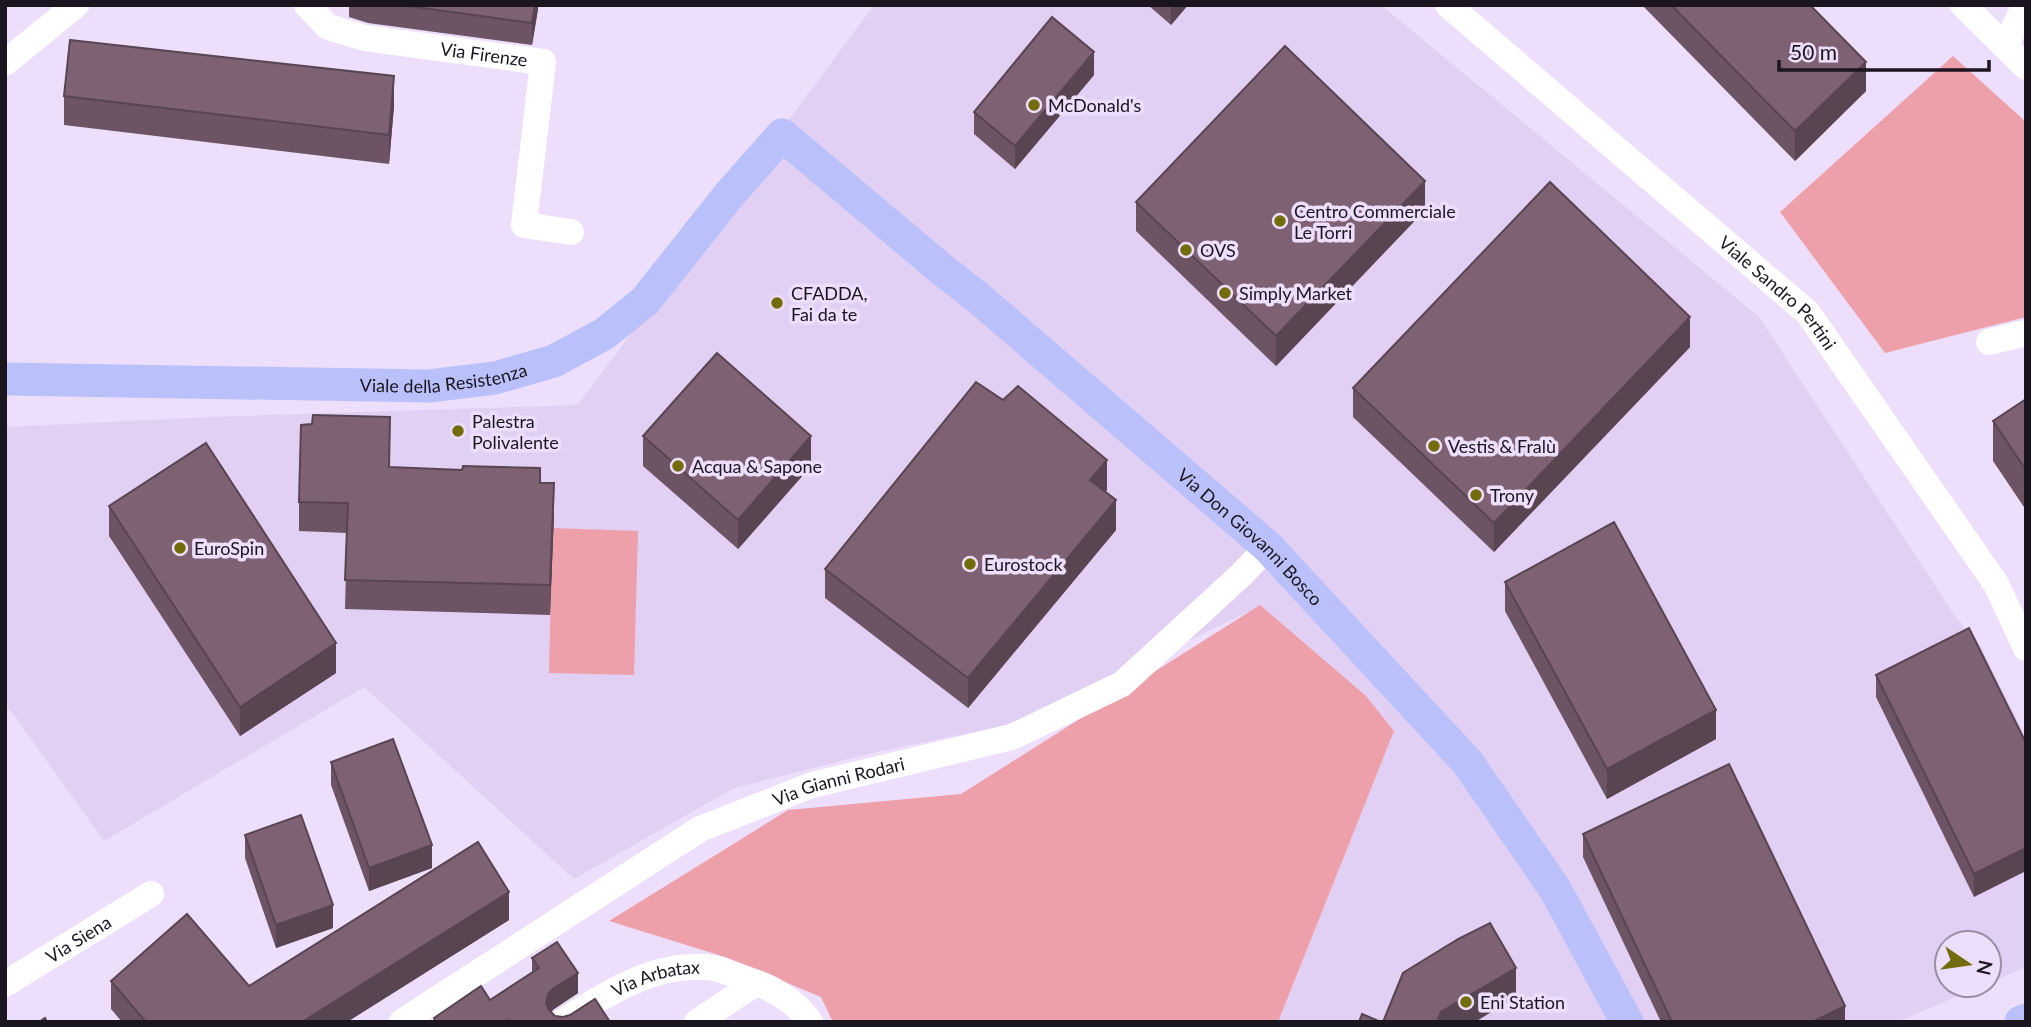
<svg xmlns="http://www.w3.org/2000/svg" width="2031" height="1027" viewBox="0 0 2031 1027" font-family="Lato,sans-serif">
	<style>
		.built { fill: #e2cff4 }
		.green { fill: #eea0aa }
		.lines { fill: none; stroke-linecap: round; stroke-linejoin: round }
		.minor { stroke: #fff; stroke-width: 26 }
		.major { stroke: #bac1fa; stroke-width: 33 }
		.wall { fill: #6c5464 }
		.shaded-wall { fill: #584551 }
		.building { fill: #7e6274; stroke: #584551; stroke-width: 2 }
		.poi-dot { fill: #726c0a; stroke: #eddefc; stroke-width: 2.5 }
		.labels { text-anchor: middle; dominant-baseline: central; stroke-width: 7; stroke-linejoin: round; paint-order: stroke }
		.street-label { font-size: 18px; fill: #1b151f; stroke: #eddefc }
		.poi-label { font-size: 18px; fill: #1b151f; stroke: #eddefc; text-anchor: start }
	</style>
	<rect width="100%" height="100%" fill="#eddefc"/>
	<path class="built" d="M874 5H1381L1759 317 1957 619 1980 645 2026 737V967L1989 983V943H1947V985H1984L1897 1022H1278L1394 731 1260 606 1023 722 880 751 734 788 574 879 364 687 104 841 5 703V427L210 417 578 405Z"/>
	<g class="green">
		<path d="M1953 56 2026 122V317L1885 353 1780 212Z"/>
		<path d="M552 528 638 531 634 675 549 673Z"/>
		<path d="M1260 605 1366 696 1394 731 1278 1022H833L821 997 725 957 609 921 788 810 961 794Z"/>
	</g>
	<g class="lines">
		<g class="minor">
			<path id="s1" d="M307 5 328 27 365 38 543 62 524 225 571 232"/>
			<path id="s2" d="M1448 5 1808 313 1996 584 2026 648"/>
			<path d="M1963 5 2026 67"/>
			<path d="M2005 47 2025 5"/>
			<path d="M5 63 76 5"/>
			<path d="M1989 342 2026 333"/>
			<path id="s3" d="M5 984 151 894"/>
			<path id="s4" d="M402 1022 700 829 812 785 1012 737 1122 684 1241 575 1268 547"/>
			<path id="s5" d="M562 1022C606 994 657 960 713 968 725 970 737 976 749 980 773 988 795 1000 810 1022"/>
			<path d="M697 1022 756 983"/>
		</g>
		<g class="major">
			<path id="s6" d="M5 379 429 386 495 378 554 361 604 334 645 301 729 195 782 135 945 272 976 296 1268 547 1468 763 1555 889 1627 1022"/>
			<path d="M2021 1022 2026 1020"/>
		</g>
	</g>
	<g class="wall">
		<path d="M349 5H538V9L532 45 368 23 349 17Z"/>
		<path d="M1148 5H1188L1171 25Z"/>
		<path d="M1642 5H1810L1866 91 1795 161Z"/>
		<path d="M1094 75 1015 169 974 134V112Z"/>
		<path d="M64 96 394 106 389 164 64 125Z"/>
		<path d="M1136 202 1425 210 1276 366 1136 231Z"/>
		<path d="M1690 347 1494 552 1353 417V388Z"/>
		<path d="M2026 399V510L1993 461V421Z"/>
		<path d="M312 424 390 467 540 483 554 513 550 615 345 609 347 533 299 531V502Z"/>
		<path d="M643 436 811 466 738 549 643 466Z"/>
		<path d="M1107 490 1105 492 1116 530 968 708 825 598V569Z"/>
		<path d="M109 506 336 673 240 736 109 536Z"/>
		<path d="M1505 582 1716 739 1607 799 1505 611Z"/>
		<path d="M1876 675 2026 743 1974 897 1876 697Z"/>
		<path d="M331 762 432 868 369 891 331 785Z"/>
		<path d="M1583 834 1845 1022H1661L1583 857Z"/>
		<path d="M245 835 333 928 276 948 245 858Z"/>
		<path d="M509 920 347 1022H122L111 1009V981L249 986Z"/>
		<path d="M532 958 578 993 554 1009 551 1012 555 1016 610 1022H434V1018L490 1000 532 973Z"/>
	</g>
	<g class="shaded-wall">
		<path d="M535 5H538V9L532 45V23Z"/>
		<path d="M1171 5H1188L1171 25Z"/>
		<path d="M1094 52V75L1015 169V146Z"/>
		<path d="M1866 62V91L1795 161V131Z"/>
		<path d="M394 76V106L389 164V135Z"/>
		<path d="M1425 181V210L1276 366V336Z"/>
		<path d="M1690 317V347L1494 552V523Z"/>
		<path d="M811 436V466L738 549V520Z"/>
		<path d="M1107 460V490L1090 509V480Z"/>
		<path d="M554 483V513L550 615V585Z"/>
		<path d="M1116 500V530L968 708V678Z"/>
		<path d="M336 643V673L240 736V707Z"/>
		<path d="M1716 710V739L1607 799V769Z"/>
		<path d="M432 845V868L369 891V868Z"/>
		<path d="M2026 848V871L1974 897V874Z"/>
		<path d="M509 892V920L347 1022H302Z"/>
		<path d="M333 905V928L276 948V925Z"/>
		<path d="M1516 968V997L1475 1022H1437L1441 1012Z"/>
		<path d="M578 973V993L554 1009 548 1014 546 1003 548 994 554 988Z"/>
		<path d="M1845 1006V1022H1812Z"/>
	</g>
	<g class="building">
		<path d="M400 5H535L532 23Z"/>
		<path d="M1671 5H1810L1866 62 1795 131Z"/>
		<path d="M1052 17 1094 52 1015 146 974 112Z"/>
		<path d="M70 40 394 76 389 135 64 96Z"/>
		<path d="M1285 46 1425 181 1276 336 1136 202Z"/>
		<path d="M1550 182 1690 317 1494 523 1353 388Z"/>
		<path d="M717 353 811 436 738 520 643 436Z"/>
		<path d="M976 382 1003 400 1018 386 1107 460 1090 480 1116 500 968 678 825 569Z"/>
		<path d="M2026 399V470L1993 421Z"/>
		<path d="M313 415 390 417 389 467 462 470 463 466 540 468V483H554L550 585 345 580 348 503 299 502 301 425 312 424Z"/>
		<path d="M206 443 336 643 240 707 109 506Z"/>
		<path d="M1614 522 1716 710 1607 769 1505 582Z"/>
		<path d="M1969 628 2026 743V848L1974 874 1876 675Z"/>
		<path d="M393 739 432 845 369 868 331 762Z"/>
		<path d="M1729 764 1845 1006 1812 1022H1672L1583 834Z"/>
		<path d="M301 815 333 905 276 925 245 835Z"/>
		<path d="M478 842 509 892 302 1022H146L111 981 187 914 249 986Z"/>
		<path d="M1490 923 1516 968 1441 1012 1437 1022H1383L1403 973 1458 939Z"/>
		<path d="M557 942 578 973 554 988 548 994 546 1003 549 1010 555 1016 563 1017 570 1015 595 999 610 1022H508L507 1020 504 1022H436L434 1018 481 986 490 1000 539 968 532 958Z"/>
		<path d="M1362 1014 1381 1022H1359Z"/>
		<path d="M45 1018 47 1022H39Z"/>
	</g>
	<g class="poi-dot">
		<circle cx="1034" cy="105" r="7"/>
		<circle cx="1280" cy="221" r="7"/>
		<circle cx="1186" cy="250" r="7"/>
		<circle cx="1225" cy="293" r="7"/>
		<circle cx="777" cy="303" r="7"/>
		<circle cx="458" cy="431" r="7"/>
		<circle cx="1434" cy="446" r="7"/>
		<circle cx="678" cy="466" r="7"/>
		<circle cx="1476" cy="495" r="7"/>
		<circle cx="180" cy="548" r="7"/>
		<circle cx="970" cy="564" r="7"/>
		<circle cx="1466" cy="1002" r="7"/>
	</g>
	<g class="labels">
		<g class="street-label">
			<text stroke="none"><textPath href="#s1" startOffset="189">Via Firenze</textPath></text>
			<text stroke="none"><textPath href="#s2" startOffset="438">Viale Sandro Pertini</textPath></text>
			<text stroke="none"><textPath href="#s6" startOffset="439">Viale della Resistenza</textPath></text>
			<text stroke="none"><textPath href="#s6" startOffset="1494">Via Don Giovanni Bosco</textPath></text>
			<text stroke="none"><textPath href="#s4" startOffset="502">Via Gianni Rodari</textPath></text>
			<text stroke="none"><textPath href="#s3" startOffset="86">Via Siena</textPath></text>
			<text stroke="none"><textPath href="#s5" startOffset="105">Via Arbatax</textPath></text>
		</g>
		<g class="poi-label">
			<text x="1048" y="105">McDonald's</text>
			<text x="1294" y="211">Centro Commerciale<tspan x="1294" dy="21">Le Torri</tspan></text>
			<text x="1200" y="250">OVS</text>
			<text x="791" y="293">CFADDA,<tspan x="791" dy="21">Fai da te</tspan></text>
			<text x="1239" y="293">Simply Market</text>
			<text x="472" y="421">Palestra<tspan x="472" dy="21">Polivalente</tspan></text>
			<text x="1448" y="446">Vestis &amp; Fralù</text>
			<text x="692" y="466">Acqua &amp; Sapone</text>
			<text x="1490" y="495">Trony</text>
			<text x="194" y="548">EuroSpin</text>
			<text x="984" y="564">Eurostock</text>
			<text x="1480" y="1002">Eni Station</text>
		</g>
	</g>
	<rect width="2031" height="1027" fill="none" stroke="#1b151f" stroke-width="14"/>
	<g transform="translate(1968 964) rotate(103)"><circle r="33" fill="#eddefc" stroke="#998ea4" stroke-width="2"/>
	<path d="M0-5L12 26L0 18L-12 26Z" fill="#726c0a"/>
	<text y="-10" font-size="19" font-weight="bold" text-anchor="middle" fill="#1b151f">N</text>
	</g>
	<path d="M1779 60v10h210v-10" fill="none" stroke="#1b151f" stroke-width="3.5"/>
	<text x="1790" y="60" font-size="21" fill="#1b151f" stroke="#eddefc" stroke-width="5" paint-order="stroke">50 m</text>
</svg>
